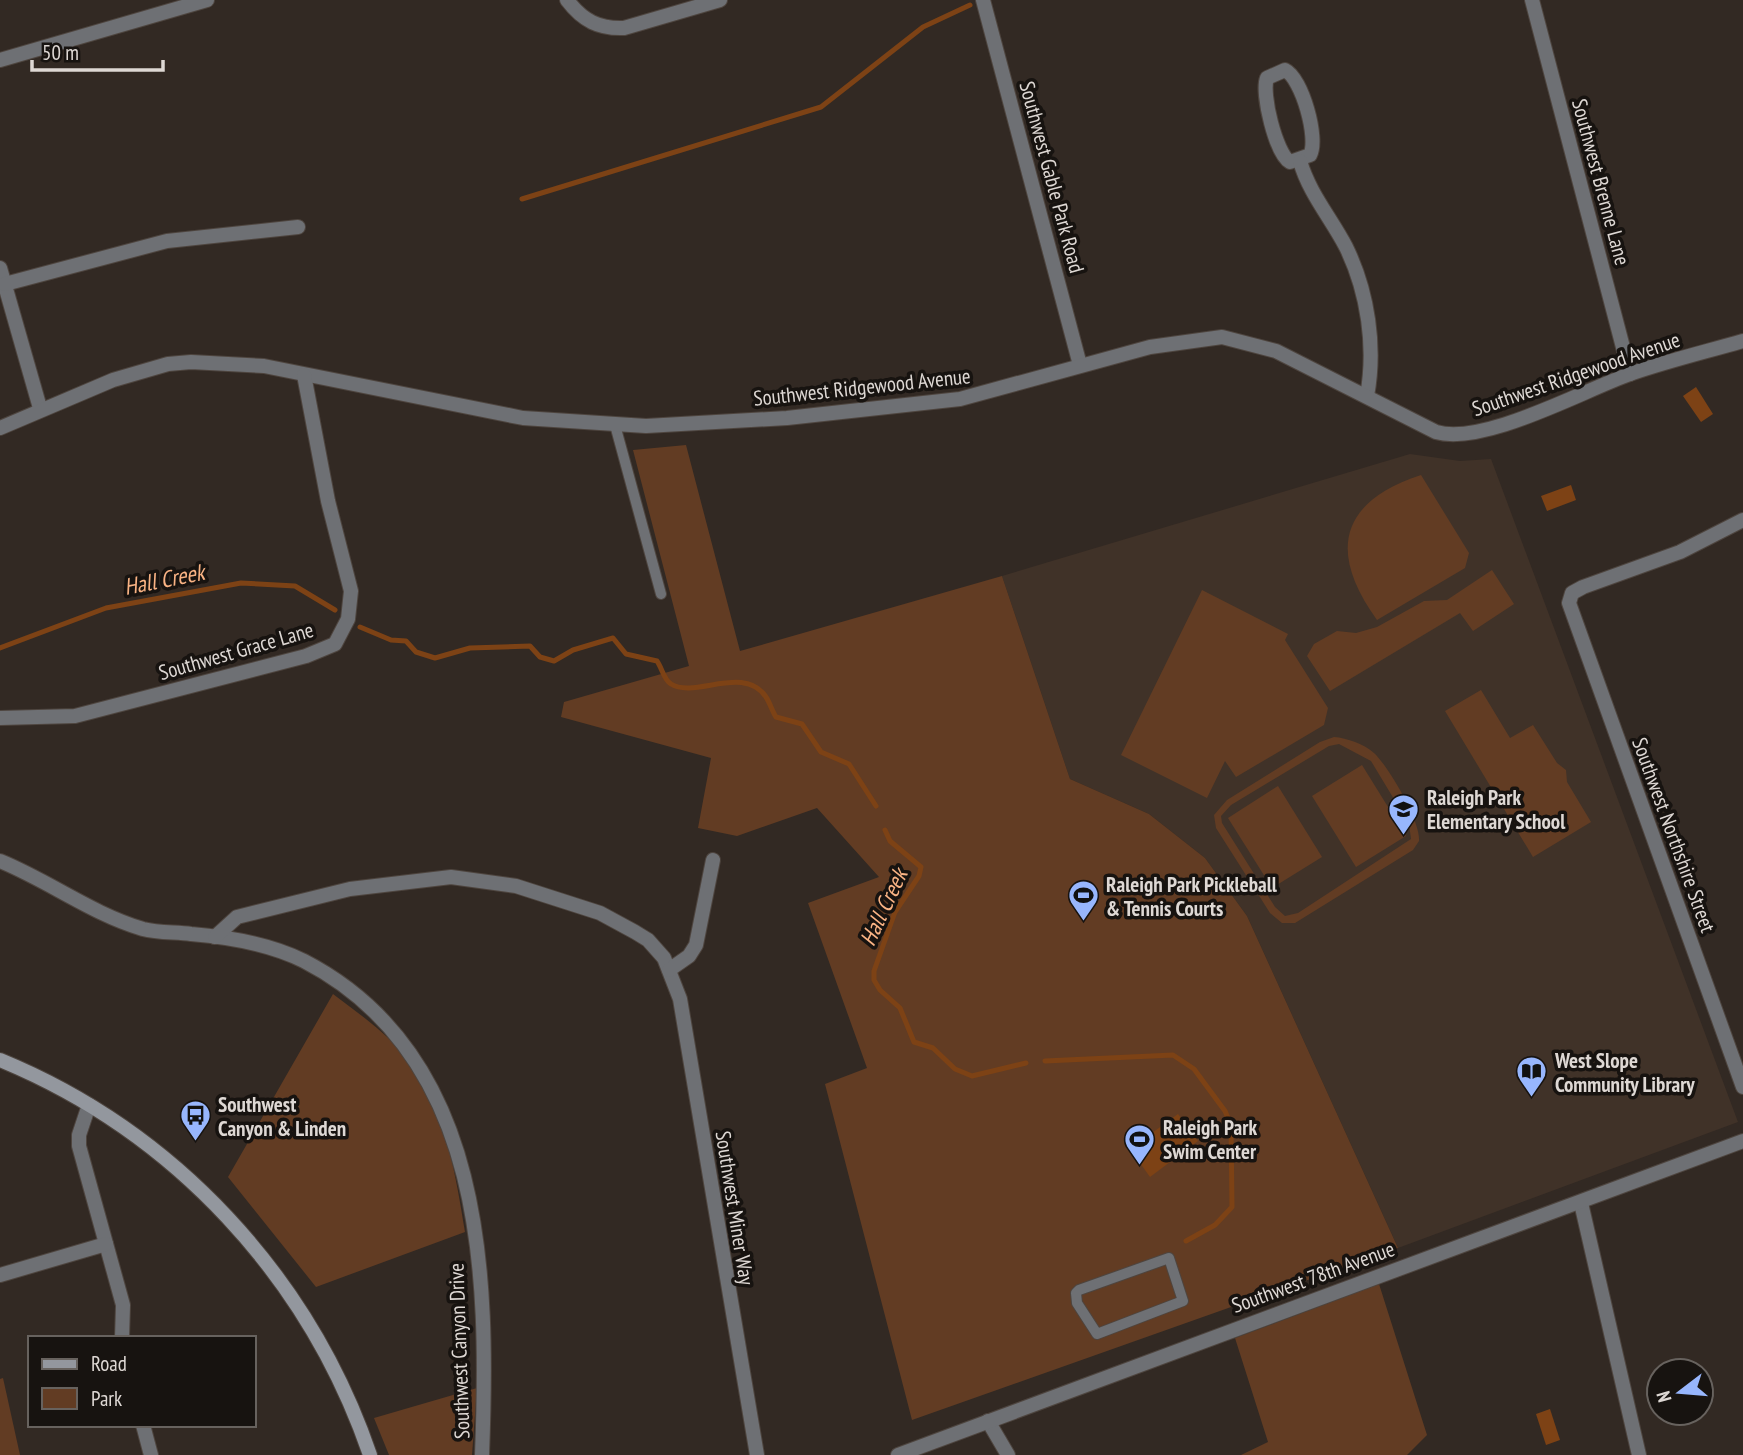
<svg xmlns="http://www.w3.org/2000/svg" width="1743" height="1455" viewBox="0 0 1743 1455" font-family="'PT Sans Narrow',sans-serif">
	<style>
		.built { fill: #403228 }
		.green { fill: #623c23; fill-rule: evenodd }
		.water { fill: #7d4215 }
		.lines { fill: none; stroke-linecap: round; stroke-linejoin: round }
		.stream { stroke: #7d4215; stroke-width: 5 }
		.lane-casing { stroke: #4e453f; stroke-width: 12 }
		.street-casing { stroke: #4e453f; stroke-width: 16 }
		.secondary-casing { stroke: #4e453f; stroke-width: 16 }
		.lane { stroke: #6e7074; stroke-width: 10 }
		.street { stroke: #6e7074; stroke-width: 14 }
		.secondary { stroke: #93979e; stroke-width: 14 }
		.labels { text-anchor: middle; dominant-baseline: central; stroke-width: 7; stroke-linejoin: round; paint-order: stroke }
		.street-label { font-size: 21px; fill: #ded8d4; stroke: #171310 }
		.poi-label { font-size: 21px; font-weight: bold; fill: #ded8d4; stroke: #171310; text-anchor: start }
		.water-label { font-size: 23px; font-style: italic; fill: #f9b384; stroke: #171310 }
	</style>
	<rect width="100%" height="100%" fill="#322923"/>
	<path class="built" d="M1410 454 1460 461 1491 459 1738 1122 1398 1248 1247 916 1205 858 1149 814 1070 779 1002 576Z"/>
	<g class="green">
		<path d="M686 445 740 651 1002 576 1070 779 1149 814 1205 858 1247 916 1398 1248 912 1420 825 1084 867 1068 808 903 879 877 817 808 737 836 698 828 711 758 561 717 564 702 689 666 633 450Z"/>
		<path d="M1421 475 1469 553 1465 568 1377 620C1328 552 1339 502 1421 475Z"/>
		<path d="M1492 570 1514 604 1473 631 1460 613 1330 691 1307 656 1314 644 1337 631 1356 633 1377 627 1424 601 1447 600Z"/>
		<path d="M1202 590 1288 634 1285 640 1328 708 1324 725 1236 777 1225 761 1207 798 1121 755Z"/>
		<path d="M1481 690 1510 738 1533 725 1557 763 1566 770 1567 782 1591 822 1533 857 1445 711Z"/>
		<path d="M1334 737C1347 738 1364 744 1374 753 1389 767 1421 822 1419 841L1413 850 1295 923H1282L1270 913 1216 828 1214 815 1227 800 1320 742ZM1339 744 1371 761 1409 824 1411 839 1298 913 1285 916 1275 907 1222 823 1221 816 1231 805 1329 746Z"/>
		<path d="M1362 765 1406 836 1356 867 1312 796Z"/>
		<path d="M1278 786 1322 857 1272 888 1228 818Z"/>
		<path d="M333 994C362 1016 393 1037 413 1067 446 1114 456 1176 465 1232L316 1287 228 1177Z"/>
		<path d="M1379 1284 1427 1435 1407 1455H1241L1268 1442 1235 1338Z"/>
		<path d="M3 1378 20 1455H0V1379Z"/>
		<path d="M477 1388 472 1455H389L374 1418Z"/>
	</g>
	<g class="water">
		<path d="M1696 387 1713 414 1701 422 1683 396Z"/>
		<path d="M1571 485 1576 500 1547 511 1541 496Z"/>
		<path d="M1178 1114 1198 1141 1150 1177 1130 1149Z"/>
		<path d="M1550 1409 1560 1440 1546 1445 1536 1414Z"/>
	</g>
	<g class="lines">
		<g class="stream">
			<path d="M522 199 821 107 923 27 970 5"/>
			<path d="M360 627 391 640 406 641 416 652 435 658 470 648 530 646 540 657 554 661 573 650 613 638 626 654 657 661C662 668 664 680 671 684 695 699 744 664 766 697 770 703 772 711 776 717L802 724 821 752 849 764 876 806"/>
			<path d="M0 648 106 608 241 583 295 586 335 610"/>
			<path d="M885 830 890 841 921 867 919 876 895 912 874 971V980L880 990 900 1008 914 1042 933 1048 955 1069 972 1076 1026 1063"/>
			<path d="M1045 1061 1173 1055 1194 1069 1225 1111 1231 1125 1232 1207 1215 1225 1186 1241"/>
		</g>
		<defs>
			<g id="lane">
				<path d="M615 425 661 594"/>
				<path d="M1169 1258 1183 1301 1097 1334 1077 1303 1076 1293 1079 1290Z"/>
			</g>
			<g id="street">
				<path d="M567 0C583 21 599 29 624 28L720 0"/>
				<path d="M983 0 1080 365"/>
				<path d="M1532 0 1630 374"/>
				<path d="M0 60 207 0"/>
				<path d="M1285 70C1302 78 1319 139 1310 155L1290 162C1276 154 1261 93 1267 78Z"/>
				<path d="M1300 161C1309 193 1331 218 1346 247 1368 292 1376 347 1367 396"/>
				<path d="M0 268 40 408"/>
				<path d="M5 284 167 241 298 227"/>
				<path d="M0 428 113 380 168 364 191 362 264 366 523 418 646 426 787 418 960 399 1150 347 1222 337 1276 351 1436 432C1483 446 1582 391 1630 374 1667 361 1705 352 1743 341"/>
				<path d="M1743 520 1680 552 1583 587 1572 593 1569 603 1743 1087"/>
				<path d="M0 718 75 716 306 656 335 644 348 619 351 591 328 501 304 375"/>
				<path d="M0 861C49 881 92 914 143 929 158 933 176 932 191 934 228 937 270 944 304 961 486 1055 489 1276 482 1455"/>
				<path d="M215 937 237 917 350 889 451 877 516 886 600 913 635 932 648 940 664 958 680 999 757 1455"/>
				<path d="M669 970 689 956 696 945 713 860"/>
				<path d="M89 1105 79 1135V1146L123 1305 122 1338"/>
				<path d="M1581 1203 1639 1455"/>
				<path d="M0 1275 106 1244"/>
				<path d="M988 1421 1008 1455"/>
				<path d="M143 1425 151 1455"/>
				<path d="M898 1455 1743 1141"/>
			</g>
			<path id="secondary" d="M0 1060C175 1132 309 1277 370 1455"/>
		</defs>
		<use href="#lane" class="lane-casing"/>
		<use href="#street" class="street-casing"/>
		<use href="#secondary" class="secondary-casing"/>
		<use href="#lane" class="lane"/>
		<use href="#street" class="street"/>
		<use href="#secondary" class="secondary"/>
	</g>
	<defs>
		<symbol id="school-pin" viewBox="-11 -11 22 30"><path d="M0 17L-7.5 6A9.5 9.5 0 1 1 7.5 6Z" fill="#97b6fd" stroke="#171310"/><path d="M0-5L7-2L0 1L-7-2ZM-4 1L0 2.5L4 1V4Q0 6-4 4Z" fill="#111"/></symbol>
		<symbol id="stadium-pin" viewBox="-11 -11 22 30"><path d="M0 17L-7.5 6A9.5 9.5 0 1 1 7.5 6Z" fill="#97b6fd" stroke="#171310"/><path d="M0-5a6.5 5 0 1 0 0 10a6.5 5 0 1 0 0-10ZM-3.5-1.8h7v3.6h-7Z" fill="#111"/></symbol>
		<symbol id="library-pin" viewBox="-11 -11 22 30"><path d="M0 17L-7.5 6A9.5 9.5 0 1 1 7.5 6Z" fill="#97b6fd" stroke="#171310"/><path d="M-6-4Q-3-5.5-.7-3.5V5Q-3 3-6 4ZM6-4Q3-5.5 .7-3.5V5Q3 3 6 4Z" fill="#111"/></symbol>
		<symbol id="bus-pin" viewBox="-11 -11 22 30"><path d="M0 17L-7.5 6A9.5 9.5 0 1 1 7.5 6Z" fill="#97b6fd" stroke="#171310"/><path d="M-5-6H5V4H4V6H2V4H-2V6H-4V4H-5ZM-3.5-4V0h7V-4ZM-3.5 1.2v1.5H-2V1.2ZM2 1.2v1.5H3.5V1.2Z" fill="#111"/></symbol>
	</defs>
	<g fill-rule="evenodd">
		<use href="#school-pin" x="1386" y="792" width="35" height="47"/>
		<use href="#stadium-pin" x="1066" y="878" width="35" height="47"/>
		<use href="#library-pin" x="1514" y="1054" width="35" height="47"/>
		<use href="#bus-pin" x="178" y="1098" width="35" height="47"/>
		<use href="#stadium-pin" x="1122" y="1122" width="35" height="47"/>
	</g>
	<g class="labels">
		<g class="street-label">
			<text transform="translate(1052 177) rotate(75)">Southwest Gable Park Road</text>
			<text transform="translate(1601 182) rotate(75)">Southwest Brenne Lane</text>
			<text transform="translate(1576 374) rotate(-19)">Southwest Ridgewood Avenue</text>
			<text transform="translate(862 387) rotate(-6)">Southwest Ridgewood Avenue</text>
			<text transform="translate(236 651) rotate(-16)">Southwest Grace Lane</text>
			<text transform="translate(1674 835) rotate(70)">Southwest Northshire Street</text>
			<text transform="translate(735 1208) rotate(81)">Southwest Miner Way</text>
			<text transform="translate(1313 1277) rotate(-20)">Southwest 78th Avenue</text>
			<text transform="translate(459 1351) rotate(-92)">Southwest Canyon Drive</text>
		</g>
		<g class="poi-label">
			<text x="1427" y="797">Raleigh Park<tspan x="1427" dy="24">Elementary School</tspan></text>
			<text x="1106" y="884">Raleigh Park Pickleball<tspan x="1106" dy="24">&amp; Tennis Courts</tspan></text>
			<text x="1555" y="1060">West Slope<tspan x="1555" dy="24">Community Library</tspan></text>
			<text x="218" y="1104">Southwest<tspan x="218" dy="24">Canyon &amp; Linden</tspan></text>
			<text x="1163" y="1127">Raleigh Park<tspan x="1163" dy="24">Swim Center</tspan></text>
		</g>
		<g class="water-label">
			<text transform="translate(164 579) rotate(-11)">Hall Creek</text>
			<text transform="translate(883 907) rotate(-65)">Hall Creek</text>
		</g>
	</g>
	<rect x="28" y="1336" width="228" height="91" fill="#171310" stroke="#67625e" stroke-width="2"/>
	<rect x="42" y="1359" width="35" height="10" fill="#93979e" stroke="#67625e" stroke-width="2"/>
	<text x="91" y="1371" font-size="21" fill="#ded8d4">Road</text>
	<rect x="42" y="1388" width="35" height="21" fill="#623c23" stroke="#67625e" stroke-width="2"/>
	<text x="91" y="1406" font-size="21" fill="#ded8d4">Park</text>
	<g transform="translate(1680 1392) rotate(254)"><circle r="33" fill="#171310" stroke="#67625e" stroke-width="2"/>
	<path d="M0-5L12 26L0 18L-12 26Z" fill="#97b6fd"/>
	<text y="-10" font-size="19" font-weight="bold" text-anchor="middle" fill="#ded8d4">N</text>
	</g>
	<path d="M32 60v10h131v-10" fill="none" stroke="#ded8d4" stroke-width="3.5"/>
	<text x="42" y="60" font-size="21" fill="#ded8d4" stroke="#171310" stroke-width="5" paint-order="stroke">50 m</text>
</svg>
